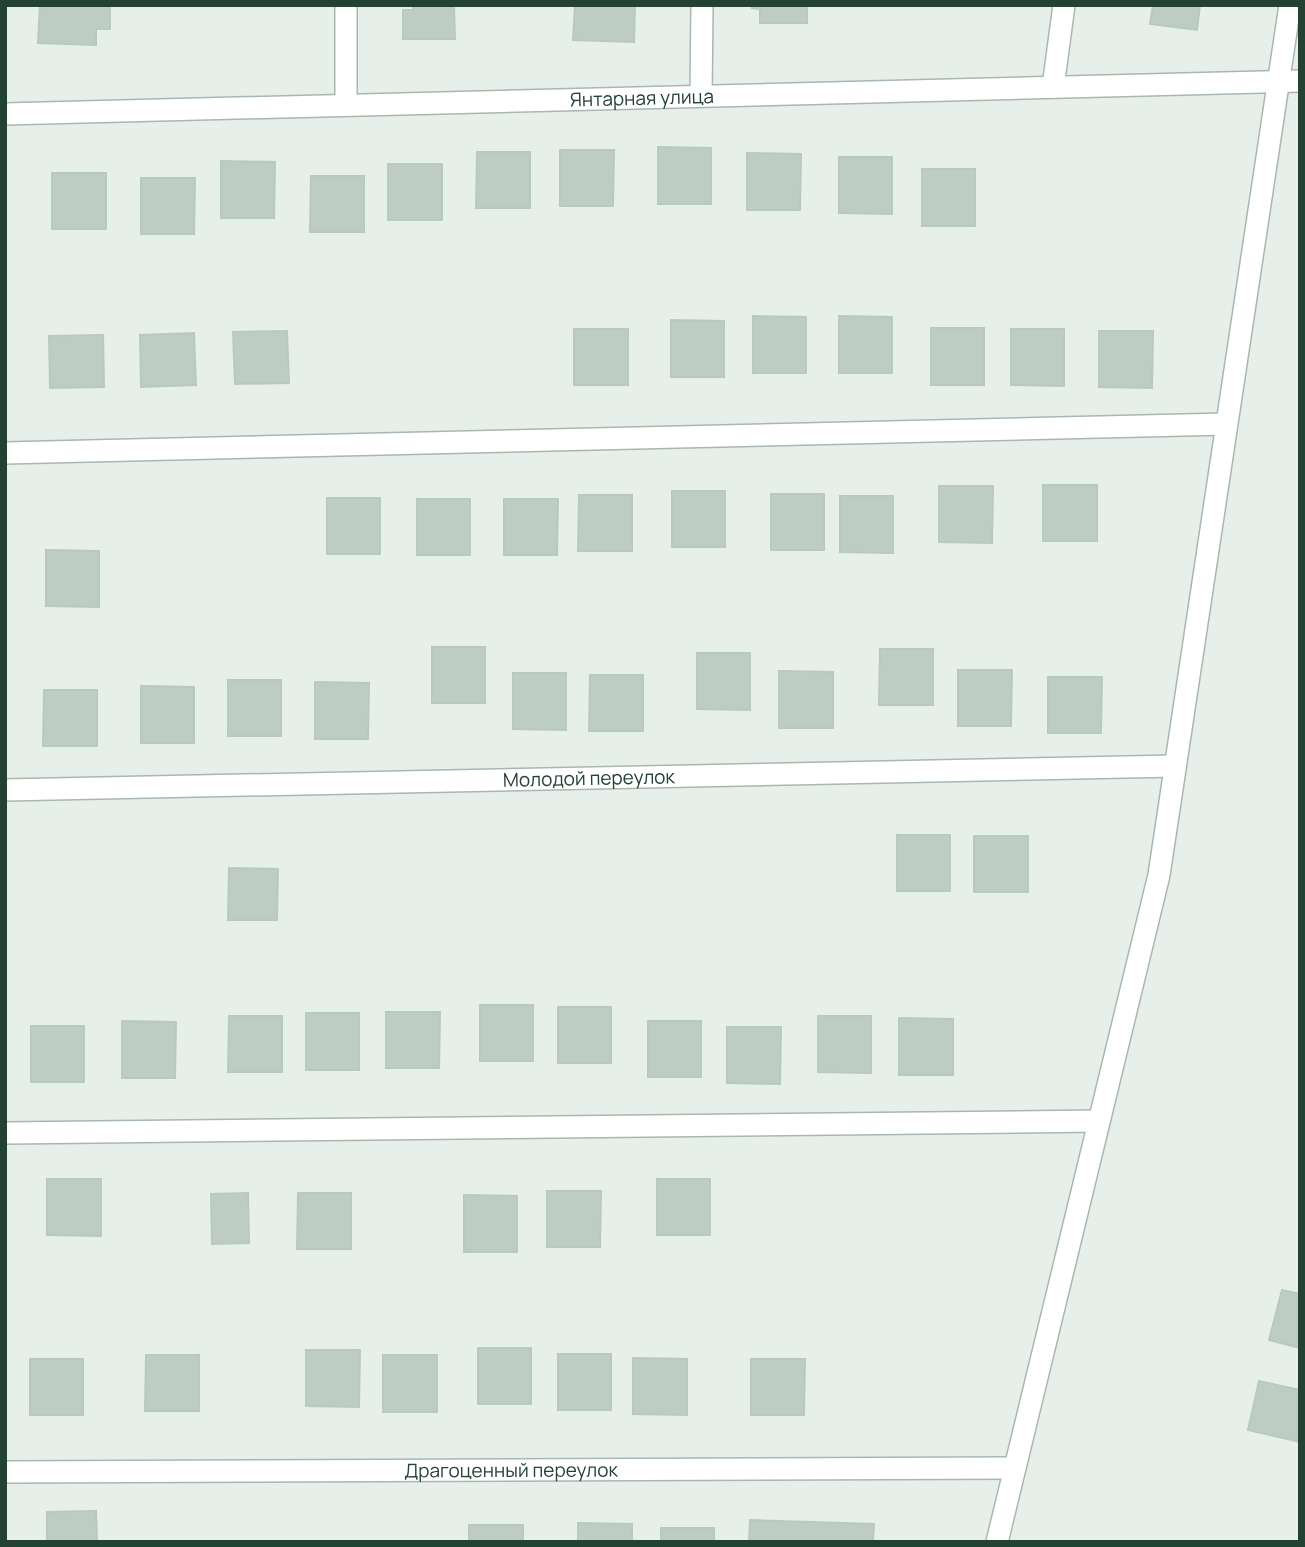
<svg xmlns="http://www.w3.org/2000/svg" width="1305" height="1547" viewBox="0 0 1305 1547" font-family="Manrope,sans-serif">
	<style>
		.building { fill: #becdc4; stroke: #b8c9bf; stroke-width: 2 }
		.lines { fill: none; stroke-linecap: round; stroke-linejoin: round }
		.street-casing { stroke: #a8b8af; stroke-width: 24 }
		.street { stroke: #fff; stroke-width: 21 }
		.labels { text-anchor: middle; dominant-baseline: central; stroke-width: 7; stroke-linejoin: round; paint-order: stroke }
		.street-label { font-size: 19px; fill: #244234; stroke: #f7fbf8 }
	</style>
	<rect width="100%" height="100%" fill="#e6efe9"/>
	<g class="building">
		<path d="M40 5H110V29H96V45L38 43Z"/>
		<path d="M413 5H454L455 39H403V10H413Z"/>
		<path d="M575 5H635L634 42 573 40Z"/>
		<path d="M752 5H807V23H760V9L752 8Z"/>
		<path d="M1153 5H1200L1197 30 1150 24Z"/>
		<path d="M658 147 711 148V204H658Z"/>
		<path d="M560 150H614L613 206H560Z"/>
		<path d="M477 152H530V208H476Z"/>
		<path d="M747 153 801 154 800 210H747Z"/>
		<path d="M839 157H892V214L839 213Z"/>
		<path d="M221 161 275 162 274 218H221Z"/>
		<rect x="388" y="164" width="54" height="56"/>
		<rect x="922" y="169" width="53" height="57"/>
		<rect x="52" y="173" width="54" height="56"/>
		<path d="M311 176H364V232H310Z"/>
		<path d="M141 178H195L194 234H141Z"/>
		<path d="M753 316 806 317V373H753Z"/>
		<path d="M839 316 892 317V373H839Z"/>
		<path d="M671 320 724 321V377H671Z"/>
		<rect x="931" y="328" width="53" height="57"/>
		<rect x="574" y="329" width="54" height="56"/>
		<path d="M1011 329H1064V386L1011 385Z"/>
		<path d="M287 331 289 383 235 384 233 332Z"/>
		<path d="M1099 331H1153L1152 388 1099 387Z"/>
		<path d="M194 333 196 385 141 387 140 335Z"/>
		<path d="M103 335 104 387 50 388 49 336Z"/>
		<rect x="1043" y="485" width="54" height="56"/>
		<path d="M939 486H993L992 543 939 542Z"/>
		<rect x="672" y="491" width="53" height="56"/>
		<rect x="771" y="494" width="53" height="56"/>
		<path d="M579 495H632V551H578Z"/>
		<path d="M840 496H893V553L840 552Z"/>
		<rect x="327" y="498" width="53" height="56"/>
		<rect x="417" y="499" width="53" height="56"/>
		<path d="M504 499H558L557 555H504Z"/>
		<path d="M46 550 99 551V607L46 606Z"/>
		<rect x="432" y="647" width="53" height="56"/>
		<path d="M880 649H933V705H879Z"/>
		<path d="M697 653H750V710L697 709Z"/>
		<path d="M958 670H1012L1011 726H958Z"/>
		<path d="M779 671 833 672V728H779Z"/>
		<path d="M513 673H566V730L513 729Z"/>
		<path d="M590 675H643V731H589Z"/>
		<path d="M1048 677H1102L1101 733H1048Z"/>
		<rect x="228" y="680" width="53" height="56"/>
		<path d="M315 682 369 683 368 739H315Z"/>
		<path d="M141 686 194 687V743H141Z"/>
		<path d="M44 690H97V746H43Z"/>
		<rect x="897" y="835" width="53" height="56"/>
		<rect x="974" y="836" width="54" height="56"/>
		<path d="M229 868 278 869 277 920H228Z"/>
		<rect x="480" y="1005" width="53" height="56"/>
		<rect x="558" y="1007" width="53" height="56"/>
		<path d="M386 1012H440L439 1068H386Z"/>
		<rect x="306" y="1013" width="53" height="57"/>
		<path d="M229 1016H282V1072H228Z"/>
		<path d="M818 1016H871V1073L818 1072Z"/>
		<path d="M899 1018 953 1019V1075H899Z"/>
		<path d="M122 1021 176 1022 175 1078H122Z"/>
		<rect x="648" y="1021" width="53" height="56"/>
		<rect x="31" y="1026" width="53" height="56"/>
		<path d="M727 1027H781L780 1084 727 1083Z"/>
		<path d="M47 1179H101V1236L47 1235Z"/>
		<rect x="657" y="1179" width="53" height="56"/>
		<path d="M547 1191H601L600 1247H547Z"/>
		<path d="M248 1193 249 1243 212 1244 211 1194Z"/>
		<path d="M298 1193H351V1249H297Z"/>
		<path d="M464 1195 517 1196V1252H464Z"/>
		<path d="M1282 1290 1300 1294V1348L1269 1340Z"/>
		<rect x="478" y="1348" width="53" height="56"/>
		<path d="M306 1350H360L359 1407 306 1406Z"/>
		<rect x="558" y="1354" width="53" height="56"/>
		<path d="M146 1355H199V1411H145Z"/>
		<rect x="383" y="1355" width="54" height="57"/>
		<path d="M633 1358 687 1359V1415L633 1414Z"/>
		<rect x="30" y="1359" width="53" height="56"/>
		<path d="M751 1359H805L804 1415H751Z"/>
		<path d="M1259 1381 1300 1390V1442L1248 1430Z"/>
		<path d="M96 1511 97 1542H47V1512Z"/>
		<path d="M750 1520 874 1524 873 1542H749Z"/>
		<path d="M578 1523 632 1524V1542H578Z"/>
		<rect x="469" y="1525" width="54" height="17"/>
		<rect x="661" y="1528" width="53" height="14"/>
	</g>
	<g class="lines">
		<defs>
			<g id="street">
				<path d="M346 5V105"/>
				<path d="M1053 87 1064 5"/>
				<path d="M701 96 702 5"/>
				<path id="s1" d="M5 114 1300 81"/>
				<path d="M5 453 1226 424"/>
				<path id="s2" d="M5 790 1175 766"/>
				<path d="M5 1133 1099 1121"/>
				<path id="s3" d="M5 1472 1015 1468"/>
				<path d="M997 1542 1159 875 1290 5"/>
			</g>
		</defs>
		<use href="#street" class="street-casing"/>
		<use href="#street" class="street"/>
	</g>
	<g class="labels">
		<g class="street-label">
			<text stroke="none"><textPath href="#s1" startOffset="637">Янтарная улица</textPath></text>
			<text stroke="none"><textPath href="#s2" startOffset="584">Молодой переулок</textPath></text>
			<text stroke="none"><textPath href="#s3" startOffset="506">Драгоценный переулок</textPath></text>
		</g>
	</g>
	<rect width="1305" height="1547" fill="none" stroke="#244234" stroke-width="14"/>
</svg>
